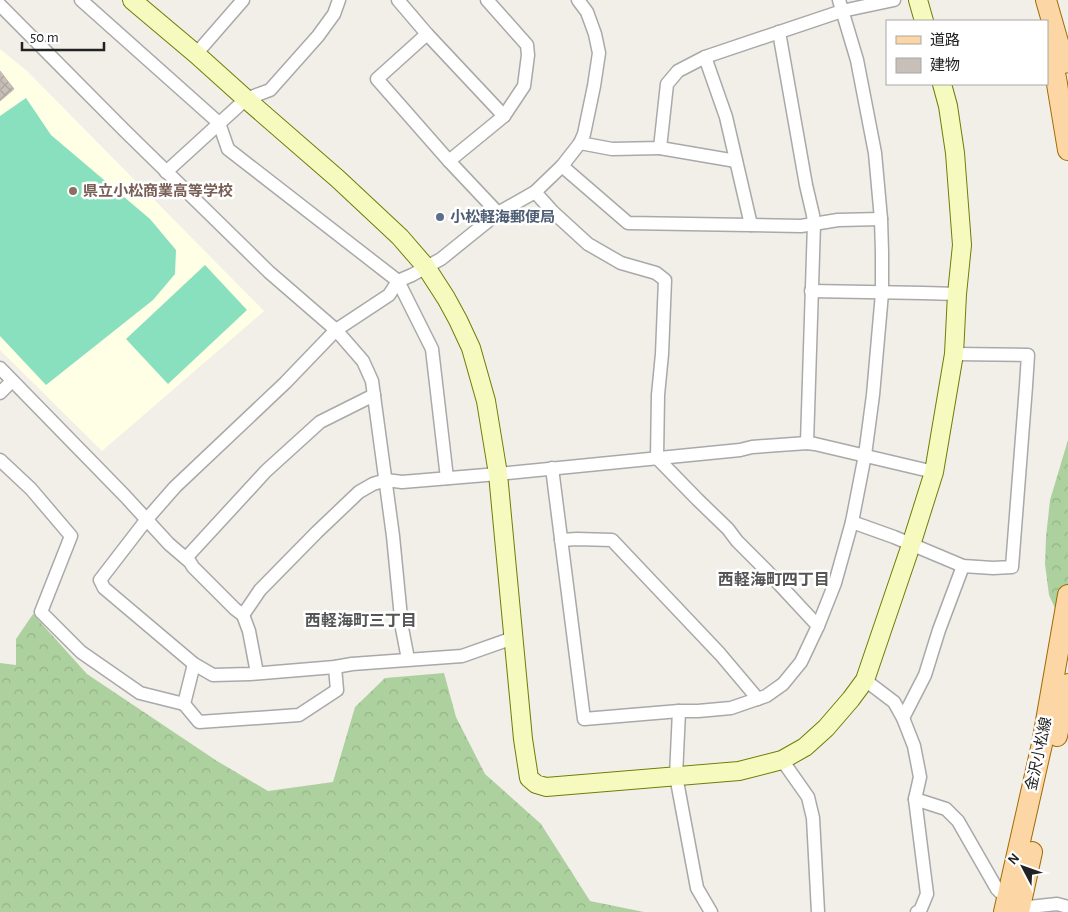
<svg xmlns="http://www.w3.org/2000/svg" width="1068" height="912" viewBox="0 0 1068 912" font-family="'Alegreya Sans','Noto Sans JP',sans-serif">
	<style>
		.education { fill: #ffffe5 }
		.forest { fill: url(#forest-crowns) }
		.pitch { fill: #88e0be }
		.building { fill: url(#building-cross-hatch); stroke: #c4b6ab }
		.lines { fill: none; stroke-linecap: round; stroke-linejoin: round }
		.street-casing { stroke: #a9a9a9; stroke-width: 15 }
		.secondary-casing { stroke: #707d05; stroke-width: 20 }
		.primary-casing { stroke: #a06b00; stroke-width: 22 }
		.street { stroke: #fff; stroke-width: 12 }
		.secondary { stroke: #f7fabf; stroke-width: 18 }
		.primary { stroke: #fcd6a4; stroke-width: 20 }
		.education-dot { fill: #8d6e63; stroke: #fff; stroke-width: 2 }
		.service-dot { fill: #5c6f8a; stroke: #fff; stroke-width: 2 }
		.labels { text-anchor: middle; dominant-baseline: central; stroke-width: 5; stroke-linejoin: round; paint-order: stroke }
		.education-label { font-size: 15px; font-weight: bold; fill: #785e54; stroke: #fff; text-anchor: start }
		.service-label { font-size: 15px; font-weight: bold; fill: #4e5e75; stroke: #fff; text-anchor: start }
		.street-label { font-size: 15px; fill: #222; stroke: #fff }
		.neighbourhood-label { font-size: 16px; font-weight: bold; fill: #555; stroke: #fff }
	</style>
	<defs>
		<pattern id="forest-crowns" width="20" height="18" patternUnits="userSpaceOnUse" patternTransform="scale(1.25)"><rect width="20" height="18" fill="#add19e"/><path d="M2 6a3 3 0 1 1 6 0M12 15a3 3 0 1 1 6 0" fill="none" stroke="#95b388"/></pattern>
		<pattern id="building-cross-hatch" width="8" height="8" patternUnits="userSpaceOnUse" patternTransform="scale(1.25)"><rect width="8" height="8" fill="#c7bfb8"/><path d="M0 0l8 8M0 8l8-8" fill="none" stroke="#aba49e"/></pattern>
	</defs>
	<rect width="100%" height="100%" fill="#f2efe9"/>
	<path class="education" d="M0 49 27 71 264 311 102 451 0 350Z"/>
	<g class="forest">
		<path d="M1068 440V637L1049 595 1045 564 1046 537 1050 500Z"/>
		<path d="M33 614 87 674 217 761 268 791 333 782 355 707 385 678 444 673 456 717 485 774 541 824 590 901 644 912H0V663L16 665V639Z"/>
	</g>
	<g class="pitch">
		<path d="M26 98 51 135 150 219 176 250 175 274 153 300 46 385 0 336V116Z"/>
		<path d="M205 265 247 310 168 384 126 339Z"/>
	</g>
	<path class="building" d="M0 71 14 89 0 101Z"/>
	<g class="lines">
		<defs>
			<g id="street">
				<path d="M81 0 219 123 228 149 398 281 432 349 447 478"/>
				<path d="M398 0 427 34 377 79 449 161 498 213"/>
				<path d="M0 5 125 131 269 272 336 330 363 361 372 381 393 536 402 628 408 659"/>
				<path d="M779 32 806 185 813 215 814 224 807 443"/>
				<path d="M427 34 504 116"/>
				<path d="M196 54 243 0"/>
				<path d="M705 57 726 117 751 225"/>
				<path d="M580 143 612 149 660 148 667 84 678 71 705 57 842 11 894 0"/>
				<path d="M660 148 736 161"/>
				<path d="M449 161 504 116 524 86 528 55 527 45 487 0"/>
				<path d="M562 166 628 223 801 226 838 220 881 219"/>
				<path d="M166 172 246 99 270 90 318 36 334 14 339 0"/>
				<path d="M535 192 553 212 588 244 621 263 656 273 665 280 662 354 658 395 657 458 698 500 728 529 737 541 767 571 818 626"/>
				<path d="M811 291 923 293 957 294"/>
				<path d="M0 368 125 496 169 544 190 562 193 567 235 609 243 615 249 631 257 673"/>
				<path d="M0 393 12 381"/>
				<path d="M0 460 31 489 71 536 41 612 81 652 140 693 184 704"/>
				<path d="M552 468 584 719 679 711H698L731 708 766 696 783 684 801 662 818 626 835 583 852 522 865 455 873 395 882 293V252L881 219 875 153 857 60 839 0"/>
				<path d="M852 522 894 537 963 566 993 568 1012 567 1026 386 1028 355 954 354"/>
				<path d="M561 540 577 539 612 540 720 654 758 699"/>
				<path d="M186 558 266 471 320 422 374 395"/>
				<path d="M243 615 260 590 317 532 359 492 373 484 386 480 402 482 498 474 740 450 752 447 807 443 815 444 934 472"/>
				<path d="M513 638 462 656 352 664 335 667 250 674 213 675 194 664 104 588 100 580 147 519 175 487 285 383 336 330 389 295 398 281 412 275 441 259 498 213 535 192 562 166 580 143 584 134 594 86 599 53 595 34 587 12 578 0"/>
				<path d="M194 664 184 704 199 722 299 715 337 690 335 667"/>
				<path d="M865 680 894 702 903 718 914 746 920 777 915 799 927 894 920 911 917 912"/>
				<path d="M679 711 676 776 697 888 711 912"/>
				<path d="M903 718 925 675 939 630 963 566"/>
				<path d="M782 760 808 797 813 818 818 912"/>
				<path d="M915 799 946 809 958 821 997 889 1007 899"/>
				<path d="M1020 908 1057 904 1068 907"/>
			</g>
			<g id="secondary">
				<path d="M132 0 196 54 246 99 338 179 400 237 426 267 446 298 458 320 471 348 486 401 498 474 523 739 529 778 536 784 546 787 739 771 782 760 805 747 826 728 851 699 865 680 911 545 934 472 954 354 957 294 962 245 955 153 948 106 942 84"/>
				<path d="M918 0 924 21"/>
			</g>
			<g id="primary">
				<path d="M1046 0 1064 63"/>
				<path d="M1047 47 1056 78 1068 150"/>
				<path d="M1057 736 1068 684"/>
				<path d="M1004 912 1042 744 1068 595"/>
				<path d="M1019 912 1032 852"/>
			</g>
		</defs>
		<use href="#street" class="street-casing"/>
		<use href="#secondary" class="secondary-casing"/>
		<use href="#primary" class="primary-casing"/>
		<use href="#street" class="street"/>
		<use href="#secondary" class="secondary"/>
		<use href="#primary" class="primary"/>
	</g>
	<circle class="education-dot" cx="73" cy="191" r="5"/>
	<circle class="service-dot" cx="440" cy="217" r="5"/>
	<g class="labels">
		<g class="education-label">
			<text x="83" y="191">県立小松商業高等学校</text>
		</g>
		<g class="service-label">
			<text x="450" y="217">小松軽海郵便局</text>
		</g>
		<g class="street-label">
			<text transform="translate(1039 754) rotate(-78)">金沢小松線</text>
		</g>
		<g class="neighbourhood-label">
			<text x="774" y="580">西軽海町四丁目</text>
			<text x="361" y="621">西軽海町三丁目</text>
		</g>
	</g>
	<rect x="886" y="20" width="162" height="65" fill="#ffffff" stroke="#a7a7a7"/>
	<rect x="896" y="36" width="25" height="8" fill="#fcd6a4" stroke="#a7a7a7"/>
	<text x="930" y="45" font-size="15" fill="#222222">道路</text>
	<rect x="896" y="58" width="25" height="15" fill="#c7bfb8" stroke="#a7a7a7"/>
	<text x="930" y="70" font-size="15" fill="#222222">建物</text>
	<g transform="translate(1023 867) rotate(311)" stroke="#ffffff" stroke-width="4" paint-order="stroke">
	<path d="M0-4L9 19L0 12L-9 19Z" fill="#222222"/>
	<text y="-8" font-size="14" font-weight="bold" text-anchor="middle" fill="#222222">N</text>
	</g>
	<path d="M22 42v8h82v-8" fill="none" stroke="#222222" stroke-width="2.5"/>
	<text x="30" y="42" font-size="15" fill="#222222" stroke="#ffffff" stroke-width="4" paint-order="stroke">50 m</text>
</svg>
